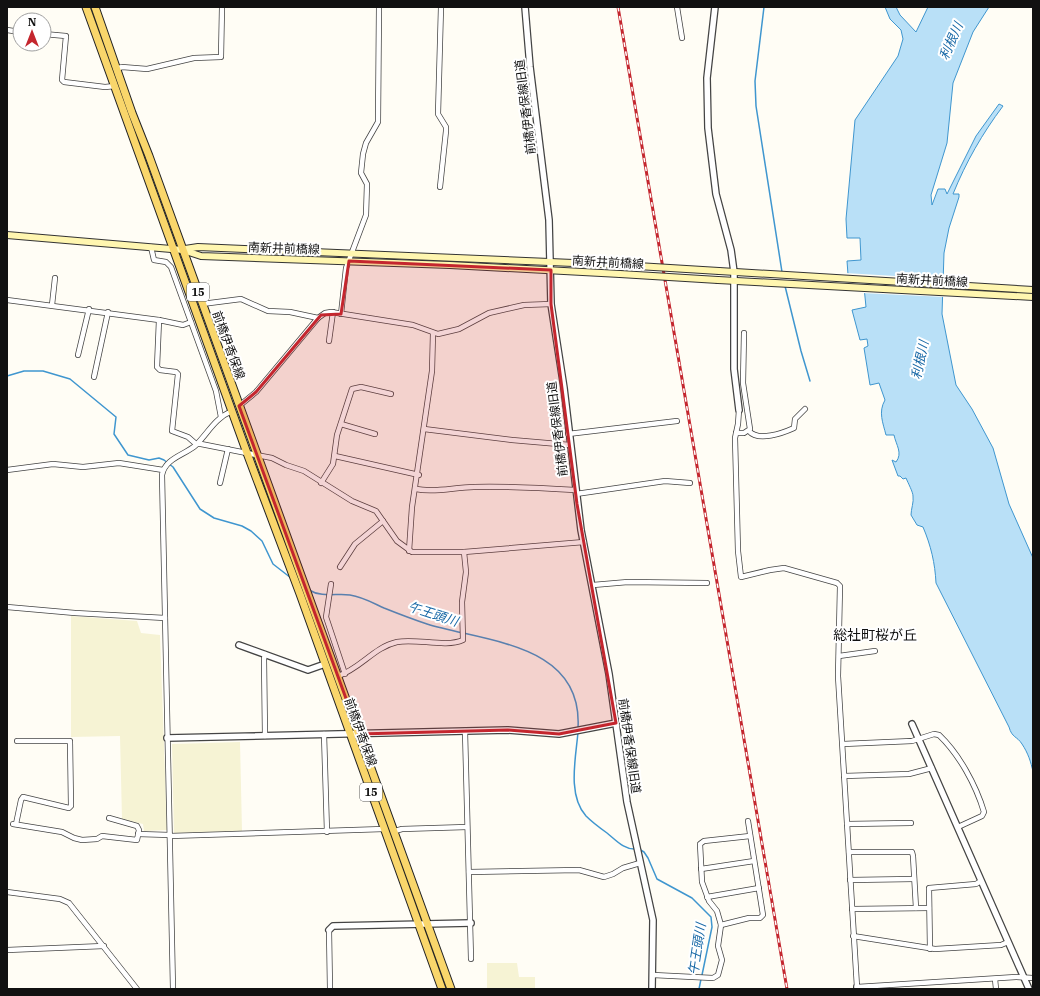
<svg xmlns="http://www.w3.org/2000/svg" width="1040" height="996" viewBox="0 0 1040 996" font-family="'IBM Plex Serif','Noto Sans JP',serif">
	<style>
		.farmland { fill: #f6f3d4 }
		.water { fill: #b9e0f7; stroke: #3f96cf }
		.pier { fill: #fffdf5 }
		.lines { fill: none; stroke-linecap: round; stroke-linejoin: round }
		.stream { stroke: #3f96cf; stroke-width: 1.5 }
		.minor-casing { stroke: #444; stroke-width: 6 }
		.tertiary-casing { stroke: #444; stroke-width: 8 }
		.secondary-casing { stroke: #333; stroke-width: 8 }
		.primary-casing { stroke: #222; stroke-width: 9 }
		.minor { stroke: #fff; stroke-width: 4.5 }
		.tertiary { stroke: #fff; stroke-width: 5.5 }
		.secondary { stroke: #fff6b0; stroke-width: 6 }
		.primary { stroke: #f9d66b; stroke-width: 7 }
		.rail-casing { stroke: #c4262e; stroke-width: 3 }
		.rail { stroke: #fff; stroke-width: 1.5; stroke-dasharray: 4.5; stroke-linecap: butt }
		.secondary-bridge-casing { stroke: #333; stroke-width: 8; stroke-linecap: butt }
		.secondary-bridge { stroke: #fff6b0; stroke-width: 6 }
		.marked { fill: #c4262e; fill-opacity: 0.2; stroke: #c4262e; stroke-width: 3; stroke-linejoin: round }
		.labels { text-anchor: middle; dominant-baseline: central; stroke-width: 4; stroke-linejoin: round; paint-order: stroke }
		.shield { fill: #fff; stroke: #585858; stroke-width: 1 }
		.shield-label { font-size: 11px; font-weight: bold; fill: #111 }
		.street-label { font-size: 12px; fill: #111; stroke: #fff }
		.water-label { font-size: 13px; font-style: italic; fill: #1768a6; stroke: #fff }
		.quarter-label { font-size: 14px; fill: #111; stroke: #fff }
	</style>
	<rect width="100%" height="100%" fill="#fffdf5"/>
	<g class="farmland">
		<path d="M71 616 137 621 141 633 160 635 167 830 144 831 143 824 122 819 120 736 71 737Z"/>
		<path d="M240 742 242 831 174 833 172 744Z"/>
		<path d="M487 963H517L519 977H535V989H487Z"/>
	</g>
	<path class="water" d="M885 7H896L900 15 916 32 928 7H989L973 32 953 83 947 143 931 195 932 205 938 189H945L947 194 976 136 999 104 1003 106C982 134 966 162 953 194H959V197L949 228 944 253 942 314 956 385 972 409 993 448 1009 504 1033 558V772C1031 762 1028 753 1022 744 1017 736 1012 738 1009 727L936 583C935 563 931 546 923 527L917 525 911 515C911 509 914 502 913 496 913 492 908 483 906 478L903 479 900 476H898L892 460 896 462C903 453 896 445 894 435H886C883 423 878 412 885 400L879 383 870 385 864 348 868 346 867 339 860 340 852 310 866 307 864 287 849 288 847 261 861 260 860 238H847L846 219 855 120 898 56 903 39 901 30 890 19Z"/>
	<path class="pier" d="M845 273 945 279V297L862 293V289L847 288Z"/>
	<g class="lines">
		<g class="stream">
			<path d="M764 7 755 81 756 106 782 272"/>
			<path d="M785 286 801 351 810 381"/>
			<path d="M7 376 24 371H43L70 379 116 417 114 434 128 455 149 460 159 458 164 460 173 467 200 509 214 518 242 526 251 531 262 541 273 564 291 578"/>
			<path d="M309 590C322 598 337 593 350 595 363 597 373 603 384 608 399 614 412 619 427 624 485 642 583 643 578 728"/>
			<path d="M578 732C576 757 567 795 586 816 592 822 600 828 607 833 616 840 624 850 636 849"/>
			<path d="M639 849 644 852 648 858 657 879 692 898 711 917 712 927 702 975"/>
			<path d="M699 989 701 979"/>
		</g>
		<defs>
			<g id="minor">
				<path d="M677 7 682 38"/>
				<path d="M7 30 20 32"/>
				<path d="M44 34 66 36 62 80 64 82 105 87 115 86"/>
				<path d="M116 69 122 67 147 69 194 58 221 57 222 7"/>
				<path d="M440 187 446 131V127L438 114 441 7"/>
				<path d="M151 247 154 260 166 262 171 267 216 391 221 417"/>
				<path d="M7 300 159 320"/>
				<path d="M202 304 241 299 268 311 290 312 318 318"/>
				<path d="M52 305 55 278"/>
				<path d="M341 314 346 268 366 215 367 184 361 173 363 154 366 143 378 122 379 7"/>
				<path d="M191 322 183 325 159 320 157 367 160 370 176 372 178 374 172 431 188 437 196 444H201L272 458 286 465 304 471 352 501 376 511 397 541 412 552H464L584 542"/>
				<path d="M329 341 333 312"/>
				<path d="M78 355 89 309"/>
				<path d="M94 377 108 312"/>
				<path d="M239 406 256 392 318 318 325 313 331 312 413 325 438 334 459 329 489 313 524 305 551 304"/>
				<path d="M739 410 738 424 735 438 738 551 741 577 770 570 784 568 837 583 840 586 838 676 857 987 1016 977 1033 978"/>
				<path d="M341 424 375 434"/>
				<path d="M424 429 512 440 570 445"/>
				<path d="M749 431C758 442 783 433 794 428L795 419 805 409"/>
				<path d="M736 433H744L750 429 743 383 744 333"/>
				<path d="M568 434 677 421"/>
				<path d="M335 456 419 475"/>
				<path d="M7 470 53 464 83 467 119 463 163 470"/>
				<path d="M220 483 228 449"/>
				<path d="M321 483 333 464 337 435 352 389 361 387 391 394"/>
				<path d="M416 489C435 493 455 487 474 487 508 486 542 488 575 490"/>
				<path d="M576 494 665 481 690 483"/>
				<path d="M409 551 412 507 432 371 433 333"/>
				<path d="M340 567 355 544 383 521"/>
				<path d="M331 584 326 617 345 674"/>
				<path d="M593 585 628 582 707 583"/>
				<path d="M7 607 75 613 165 618"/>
				<path d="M265 654 264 659 265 736"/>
				<path d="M839 656 875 651"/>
				<path d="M338 676C360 669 374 647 397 642 417 638 445 648 463 640L462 602 466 572 464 552"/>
				<path d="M465 731 471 959"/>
				<path d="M324 734 327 832"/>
				<path d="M843 744 912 741 934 734 939 735C959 754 976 785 984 812L982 816 958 827"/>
				<path d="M844 776 909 774 932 768"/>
				<path d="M13 824 62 832 74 838 82 840 97 839 102 836 137 840 139 830 137 826 109 818"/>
				<path d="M16 824 21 800 23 797 69 808 71 806 70 741H17"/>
				<path d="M847 824 911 823"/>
				<path d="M395 831 402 829 467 827"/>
				<path d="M138 834 170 835"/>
				<path d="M170 836 384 829"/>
				<path d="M849 852H912L913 856 916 908"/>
				<path d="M701 869 754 861"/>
				<path d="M469 872 579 870 604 877 613 874 623 868 640 863"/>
				<path d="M850 880 914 879"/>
				<path d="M7 892 60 899 69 903 137 989"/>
				<path d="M707 897 759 888"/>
				<path d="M852 909 929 908"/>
				<path d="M721 925 749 918H760L763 915 748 821"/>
				<path d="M329 930 330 989"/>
				<path d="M853 936 935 949 1001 945 1008 942"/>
				<path d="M930 949 929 888 976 884 981 881"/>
				<path d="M7 950 104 946"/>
				<path d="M653 975 713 978 718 975 722 960 718 946 721 925 717 911 709 901 702 882 700 844 704 841 750 836"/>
				<path d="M995 979 996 989"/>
				<path d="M173 989 162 475C165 458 185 455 196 445 208 433 215 418 232 411"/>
			</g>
			<g id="tertiary">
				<path d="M525 7 530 67 549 220 551 304 564 388 581 530 609 674 627 802 653 920 652 989"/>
				<path d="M715 7 707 78 708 128 716 194 731 250 734 272V369L739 410"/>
				<path d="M239 645 308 670 325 664"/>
				<path d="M912 724 1029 989"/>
				<path d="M167 738 508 730 559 734 616 723"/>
				<path d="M329 930 333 926 471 923"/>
				<path d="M857 987V989"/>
			</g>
			<g id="secondary">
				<path d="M7 235 183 250 201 256 450 265 620 274"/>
				<path d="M185 249 198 247 621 265"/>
				<path d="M719 271 1033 290"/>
				<path d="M718 280 1033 297"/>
			</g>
			<g id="primary">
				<path d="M86 7 247 453 300 594 442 989"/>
				<path d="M95 7 132 113 149 156 451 989"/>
			</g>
		</defs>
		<use href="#minor" class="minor-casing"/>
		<use href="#tertiary" class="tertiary-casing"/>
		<use href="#secondary" class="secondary-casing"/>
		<use href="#primary" class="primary-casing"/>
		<use href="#minor" class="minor"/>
		<use href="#tertiary" class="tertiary"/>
		<use href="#secondary" class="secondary"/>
		<use href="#primary" class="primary"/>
		<defs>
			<path id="rail" d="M618 7 787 989"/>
		</defs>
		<use href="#rail" class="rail-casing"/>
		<use href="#rail" class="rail"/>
		<defs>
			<g id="secondary-bridge">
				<path d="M621 265 719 271"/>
				<path d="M620 274 718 280"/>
			</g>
		</defs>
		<use href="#secondary-bridge" class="secondary-bridge-casing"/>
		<use href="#secondary-bridge" class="secondary-bridge"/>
	</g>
	<path class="marked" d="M349 261 551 270V304L577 504 616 723 559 734 508 730 359 734 239 406 256 392 321 315 341 314Z"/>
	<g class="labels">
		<g class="shield">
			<rect x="187" y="283" width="22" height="18" rx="3"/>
			<rect x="360" y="783" width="22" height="18" rx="3"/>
		</g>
		<g class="shield-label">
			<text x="198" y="292">15</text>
			<text x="371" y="792">15</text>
		</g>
		<g class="street-label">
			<text transform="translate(525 107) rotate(-97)">前橋伊香保線旧道</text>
			<text transform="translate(284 248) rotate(2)">南新井前橋線</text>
			<text transform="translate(608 262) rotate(3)">南新井前橋線</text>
			<text transform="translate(932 280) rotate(3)">南新井前橋線</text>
			<text transform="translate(229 345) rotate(70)">前橋伊香保線</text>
			<text transform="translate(557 429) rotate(-97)">前橋伊香保線旧道</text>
			<text transform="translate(361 732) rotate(70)">前橋伊香保線</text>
			<text transform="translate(630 746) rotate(82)">前橋伊香保線旧道</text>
		</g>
		<g class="water-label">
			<text transform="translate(951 41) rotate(-66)">利根川</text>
			<text transform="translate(920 360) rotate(-78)">利根川</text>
			<text transform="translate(433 614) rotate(18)">午王頭川</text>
			<text transform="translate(697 949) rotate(-81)">午王頭川</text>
		</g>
		<g class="quarter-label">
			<text x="875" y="635">総社町桜が丘</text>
		</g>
	</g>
	<rect width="1040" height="996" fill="none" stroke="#111111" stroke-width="16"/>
	<g transform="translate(32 32)"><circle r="19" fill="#ffffff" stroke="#a0a0a0"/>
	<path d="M0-3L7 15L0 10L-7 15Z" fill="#c4262e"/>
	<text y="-6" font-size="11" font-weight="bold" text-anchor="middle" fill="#111111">N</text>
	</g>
</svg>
